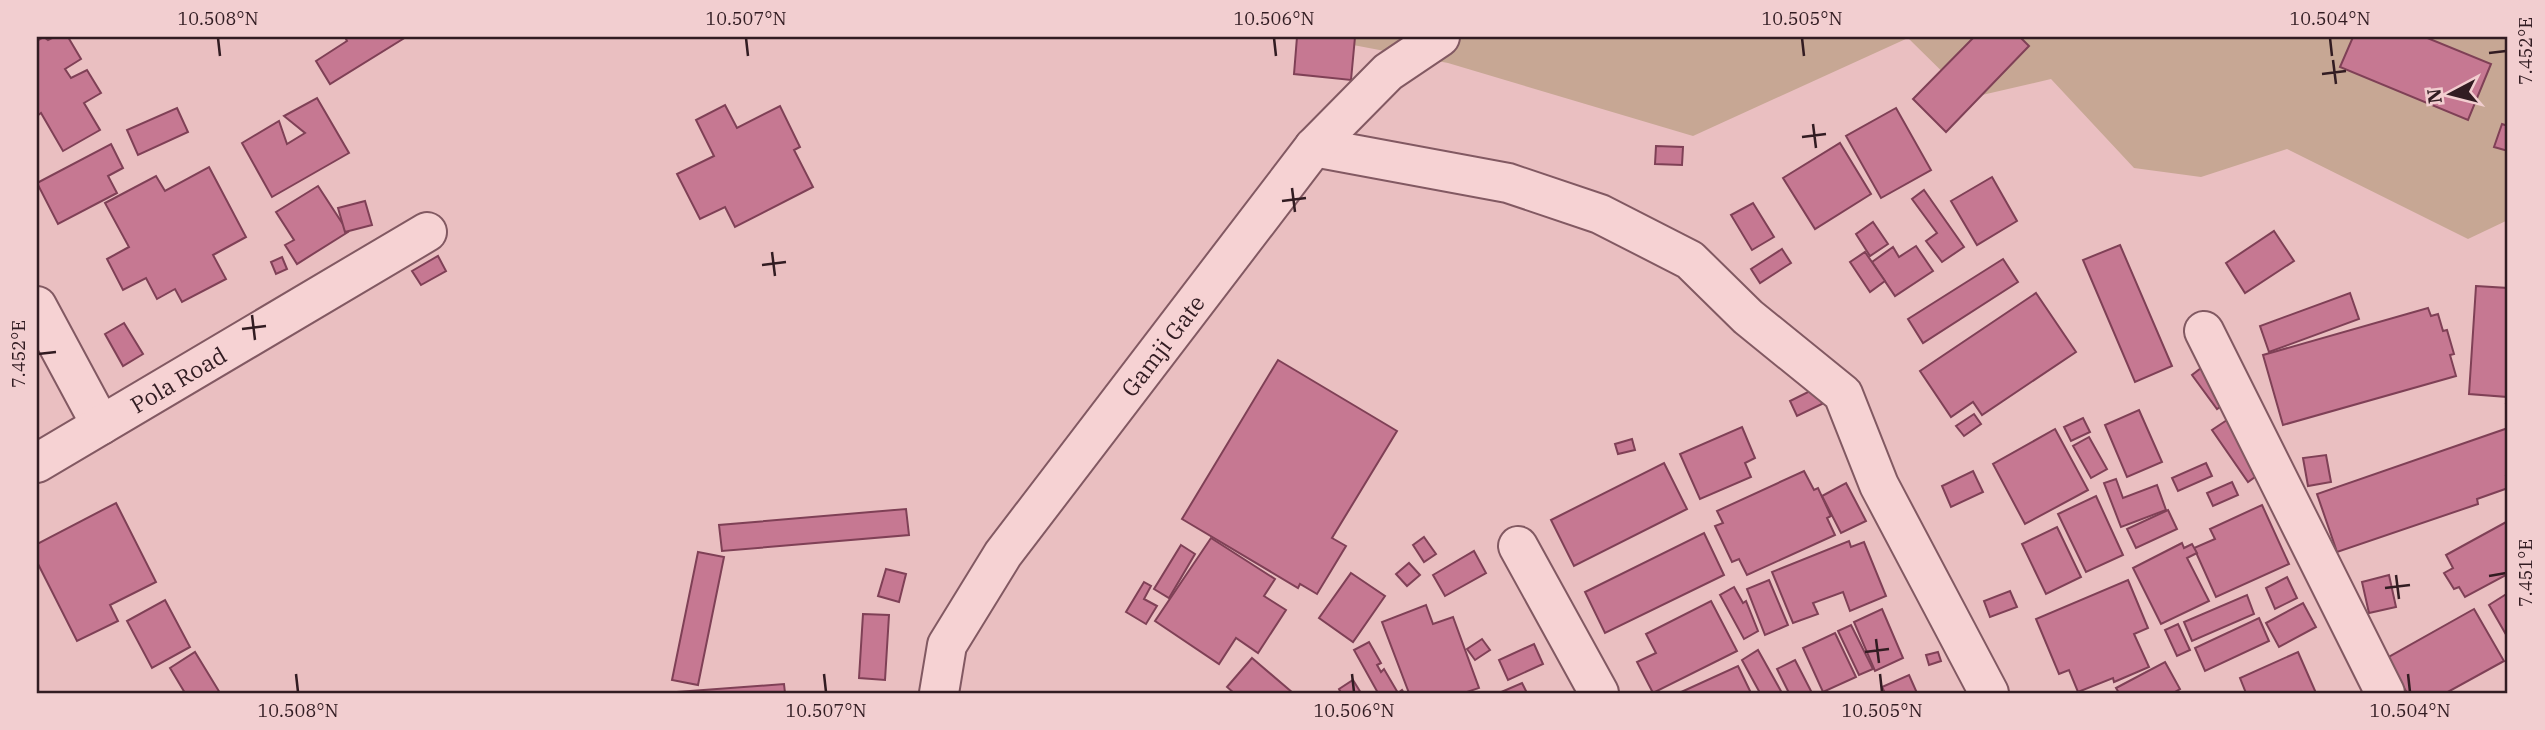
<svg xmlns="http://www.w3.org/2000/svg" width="2545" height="730" viewBox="0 0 2545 730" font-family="'IBM Plex Serif',serif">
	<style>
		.park { fill: #c7a794 }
		.building { fill: #c67892; stroke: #7f4056; stroke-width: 2 }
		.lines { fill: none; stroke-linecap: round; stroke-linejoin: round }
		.minor-casing { stroke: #825962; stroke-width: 42 }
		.minor { stroke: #f6d2d3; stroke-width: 38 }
		.ticks { fill: none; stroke: #321c22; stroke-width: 2.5 }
		.labels { text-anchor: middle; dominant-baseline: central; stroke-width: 5; stroke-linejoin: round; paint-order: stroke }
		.street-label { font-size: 23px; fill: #321c22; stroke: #f2ced0 }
		.neatline { fill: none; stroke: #321c22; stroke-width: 2.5 }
		.ticks-label { font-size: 18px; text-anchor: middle; fill: #321c22 }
	</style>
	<rect width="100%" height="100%" fill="#eabfc1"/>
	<path class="park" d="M1311 37H2508V220L2468 239 2287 149 2201 177 2134 168 2051 79 1969 98 1908 38 1693 136 1448 63Z"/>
	<g class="building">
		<path d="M44 37 48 40 54 37H68L81 59 65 69 71 78 87 70 101 93 84 103 100 130 63 151 41 113 37 116V41Z"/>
		<path d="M345 37H406L330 84 316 61 347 41Z"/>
		<path d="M1297 37H1355L1351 80 1294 74Z"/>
		<path d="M1974 37H2020L2029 46 1946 132 1913 99Z"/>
		<path d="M2353 37H2425L2491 64 2468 120 2340 67Z"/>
		<path d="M317 98 349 153 272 197 242 143 279 121 287 144 305 133 284 116Z"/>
		<path d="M725 105 737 128 780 106 800 147 794 150 813 187 735 227 725 207 700 219 677 174 714 156 696 120Z"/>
		<path d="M177 108 188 132 138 155 127 130Z"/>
		<path d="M1896 108 1931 170 1881 198 1846 136Z"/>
		<path d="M2502 124 2508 126V151L2494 147Z"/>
		<path d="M1840 143 1871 194 1815 229 1783 178Z"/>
		<path d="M111 144 123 168 108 176 117 193 58 224 37 183Z"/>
		<path d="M1656 146 1683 147 1682 165 1655 164Z"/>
		<path d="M209 167 246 237 213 255 226 279 182 302 175 289 157 299 146 278 123 290 107 259 129 247 105 203 156 176 165 191Z"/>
		<path d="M1992 177 2017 221 1977 245 1951 201Z"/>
		<path d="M318 186 348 232 297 264 285 245 294 240 276 212Z"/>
		<path d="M1924 190 1964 247 1942 262 1926 241 1937 233 1912 199Z"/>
		<path d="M365 201 372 225 345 232 338 208Z"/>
		<path d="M1753 203 1774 237 1752 250 1731 215Z"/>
		<path d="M1873 222 1888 244 1870 256 1856 234Z"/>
		<path d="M2274 231 2294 261 2245 293 2226 263Z"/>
		<path d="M2120 245 2172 366 2135 382 2083 260Z"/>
		<path d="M1916 246 1933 271 1895 296 1872 262 1893 247 1899 257Z"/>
		<path d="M1782 249 1791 263 1760 283 1751 269Z"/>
		<path d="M1865 252 1885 281 1870 292 1850 262Z"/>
		<path d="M438 256 446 271 421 285 412 271Z"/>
		<path d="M282 257 287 269 276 274 271 262Z"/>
		<path d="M2003 259 2018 282 1923 343 1908 319Z"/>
		<path d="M2476 286 2508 288V403H2506L2507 397 2469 394Z"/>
		<path d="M2036 293 2076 352 1982 415 1973 402 1951 417 1920 371Z"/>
		<path d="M2350 293 2359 319 2269 352 2260 326Z"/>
		<path d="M2428 308 2431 316 2438 314 2443 331 2447 330 2454 354 2450 355 2456 376 2283 425 2263 355Z"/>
		<path d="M124 323 143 354 123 366 105 334Z"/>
		<path d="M1278 360 1397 431 1332 538 1346 546 1317 594 1300 584 1298 588 1182 519Z"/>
		<path d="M2205 365 2230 400 2217 409 2192 375Z"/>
		<path d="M1816 388 1824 403 1797 416 1790 401Z"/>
		<path d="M2139 410 2162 462 2127 477 2105 425Z"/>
		<path d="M1974 414 1981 424 1964 436 1956 426Z"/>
		<path d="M2083 418 2090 432 2071 441 2064 427Z"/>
		<path d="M2230 418 2266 469 2248 482 2212 430Z"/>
		<path d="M1742 427 1755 458 1745 463 1751 477 1700 499 1680 454Z"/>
		<path d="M2508 428V476H2506L2508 488 2477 499 2478 504 2337 552 2317 494Z"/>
		<path d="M2055 429 2088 490 2025 524 1993 464Z"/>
		<path d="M2089 437 2107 469 2091 478 2073 446Z"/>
		<path d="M1632 439 1635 450 1618 454 1615 444Z"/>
		<path d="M2326 455 2331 482 2308 486 2303 458Z"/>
		<path d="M1664 463 1687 509 1574 566 1551 520Z"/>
		<path d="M2206 463 2212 476 2178 491 2172 478Z"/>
		<path d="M1804 471 1814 490 1818 488 1831 516 1827 518 1835 535 1747 575 1739 559 1732 562 1715 526 1723 523 1717 511Z"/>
		<path d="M1973 471 1983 492 1951 507 1942 486Z"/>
		<path d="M2116 479 2123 498 2157 485 2166 510 2121 527 2104 483Z"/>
		<path d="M2232 482 2238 495 2213 506 2207 493Z"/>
		<path d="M1846 483 1866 521 1841 533 1822 496Z"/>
		<path d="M2096 496 2123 555 2086 572 2058 514Z"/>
		<path d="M116 503 156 582 110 605 118 621 77 641 37 562V544Z"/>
		<path d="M2262 505 2289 564 2216 597 2194 548 2215 539 2210 529Z"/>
		<path d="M906 509 909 535 722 551 719 525Z"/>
		<path d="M2168 510 2177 529 2136 548 2127 529Z"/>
		<path d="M2508 521V574L2465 597 2459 587 2454 589 2444 573 2453 568 2446 555Z"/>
		<path d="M2057 527 2081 577 2046 594 2022 544Z"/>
		<path d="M1704 533 1724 575 1605 633 1585 592Z"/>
		<path d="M1424 537 1436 554 1424 562 1413 545Z"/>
		<path d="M1211 538 1275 579 1264 596 1286 610 1258 653 1236 638 1219 664 1155 621Z"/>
		<path d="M1849 541 1851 547 1864 542 1886 596 1850 611 1843 592 1813 603 1818 614 1793 623 1772 572Z"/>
		<path d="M2182 543 2184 548 2192 544 2197 553 2187 558 2209 601 2161 624 2133 568Z"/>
		<path d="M1181 545 1195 554 1169 598 1154 589Z"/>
		<path d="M1474 551 1486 573 1445 596 1433 575Z"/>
		<path d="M698 552 724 557 698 685 672 680Z"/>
		<path d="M1409 563 1420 575 1407 586 1396 574Z"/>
		<path d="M886 569 906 574 899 602 878 596Z"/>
		<path d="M1351 573 1385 596 1353 642 1319 618Z"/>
		<path d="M2389 575 2396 607 2369 613 2362 582Z"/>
		<path d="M2287 577 2297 598 2275 609 2266 588Z"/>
		<path d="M1769 580 1788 625 1765 635 1747 589Z"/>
		<path d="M2128 580 2148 628 2134 634 2149 667 2114 682 2113 678 2078 692 2069 670 2059 674 2036 619Z"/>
		<path d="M1144 582 1151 586 1144 599 1157 606 1146 624 1126 612Z"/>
		<path d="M1734 587 1743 603 1746 601 1758 631 1744 639 1720 595Z"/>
		<path d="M2010 591 2017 607 1990 617 1984 601Z"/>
		<path d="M2508 593V638L2489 605Z"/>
		<path d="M2247 595 2254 614 2192 641 2184 622Z"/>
		<path d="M165 600 190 647 152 668 127 621Z"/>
		<path d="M1711 601 1737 651 1653 693 1637 662 1656 653 1646 634Z"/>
		<path d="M2303 603 2316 627 2279 647 2266 623Z"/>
		<path d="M1426 605 1433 624 1453 617 1479 688 1464 693H1409L1382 622Z"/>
		<path d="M1882 609 1903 658 1875 671 1854 622Z"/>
		<path d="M2474 609 2504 661 2446 693H2407L2387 658Z"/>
		<path d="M863 614 889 615 885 680 859 678Z"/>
		<path d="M2259 618 2269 641 2205 671 2195 648Z"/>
		<path d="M2178 624 2190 650 2177 656 2165 630Z"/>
		<path d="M1851 625 1873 669 1859 675 1838 631Z"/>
		<path d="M1835 633 1856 677 1823 692 1803 648Z"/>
		<path d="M1482 639 1490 650 1475 660 1467 649Z"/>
		<path d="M1369 642 1381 663 1377 665 1381 672 1384 669 1398 693 1402 690 1404 693H1378L1354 650Z"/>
		<path d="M1534 644 1543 664 1508 680 1499 660Z"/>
		<path d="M1758 650 1782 693H1760L1742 660Z"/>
		<path d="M195 652 220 693H185L170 668Z"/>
		<path d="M1938 652 1941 661 1929 665 1926 655Z"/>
		<path d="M2298 652 2316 693H2246L2240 678Z"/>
		<path d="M1252 658 1293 693H1234L1227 687Z"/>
		<path d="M1795 660 1812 693H1789L1777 669Z"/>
		<path d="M2165 662 2180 689 2173 693H2119L2116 688Z"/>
		<path d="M1738 666 1751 693H1679Z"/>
		<path d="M1909 675 1917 693H1885L1882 687Z"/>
		<path d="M1353 680 1361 693H1341L1339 689Z"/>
		<path d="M1522 683 1527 693H1499Z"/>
		<path d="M784 684 785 693H663Z"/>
	</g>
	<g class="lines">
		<defs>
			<g id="minor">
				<path d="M1314 147 1508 183 1600 214 1690 260 1748 317 1843 394 1879 485 1989 693"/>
				<path d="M37 306 101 425"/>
				<path d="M2204 331 2385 693"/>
				<path id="s1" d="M37 463 427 232"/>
				<path d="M1518 546 1599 693"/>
				<path id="s2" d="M939 693 947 645 1003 554 1314 147 1388 72 1440 37"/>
			</g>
		</defs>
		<use href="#minor" class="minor-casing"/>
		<use href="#minor" class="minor"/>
	</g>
	<path class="ticks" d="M218 38 220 56M746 38 748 56M1274 38 1276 56M1802 38 1804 56M2330 38 2332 56M2489 53 2506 51M2333 60 2336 84M2322 74 2346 71M1813 124 1816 148M1802 137 1826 134M1292 188 1295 212M1282 201 1306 198M772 252 775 276M762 265 786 262M252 315 255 340M242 329 266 326M38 354 56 352M2396 575 2399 599M2489 576 2506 573M2385 588 2410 585M1876 639 1879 663M1865 652 1889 649M296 674 298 692M824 674 826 692M1352 674 1354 692M1880 674 1882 692M2408 674 2410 692"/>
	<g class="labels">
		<g class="street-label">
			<text stroke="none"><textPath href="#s2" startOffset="418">Gamji Gate</textPath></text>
			<text stroke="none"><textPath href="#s1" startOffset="164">Pola Road</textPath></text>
		</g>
	</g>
	<rect width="2545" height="730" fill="none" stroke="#f2ced0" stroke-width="77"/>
	<g transform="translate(2451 94) rotate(263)" stroke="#f2ced0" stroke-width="5" paint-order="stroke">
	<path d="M0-5L12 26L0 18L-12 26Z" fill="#321c22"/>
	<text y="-10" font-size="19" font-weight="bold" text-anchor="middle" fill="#321c22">N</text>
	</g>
	<rect x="38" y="38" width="2468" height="654" class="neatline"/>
	<g class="ticks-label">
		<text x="218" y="25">10.508°N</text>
		<text x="746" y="25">10.507°N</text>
		<text x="1274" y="25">10.506°N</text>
		<text x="1802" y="25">10.505°N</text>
		<text x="2330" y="25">10.504°N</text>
		<text transform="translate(2526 51) rotate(-90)" y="6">7.452°E</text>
		<text transform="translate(19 354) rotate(-90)" y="6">7.452°E</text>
		<text transform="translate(2526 573) rotate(-90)" y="6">7.451°E</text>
		<text x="298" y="717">10.508°N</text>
		<text x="826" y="717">10.507°N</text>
		<text x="1354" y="717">10.506°N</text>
		<text x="1882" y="717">10.505°N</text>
		<text x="2410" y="717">10.504°N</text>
	</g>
</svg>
